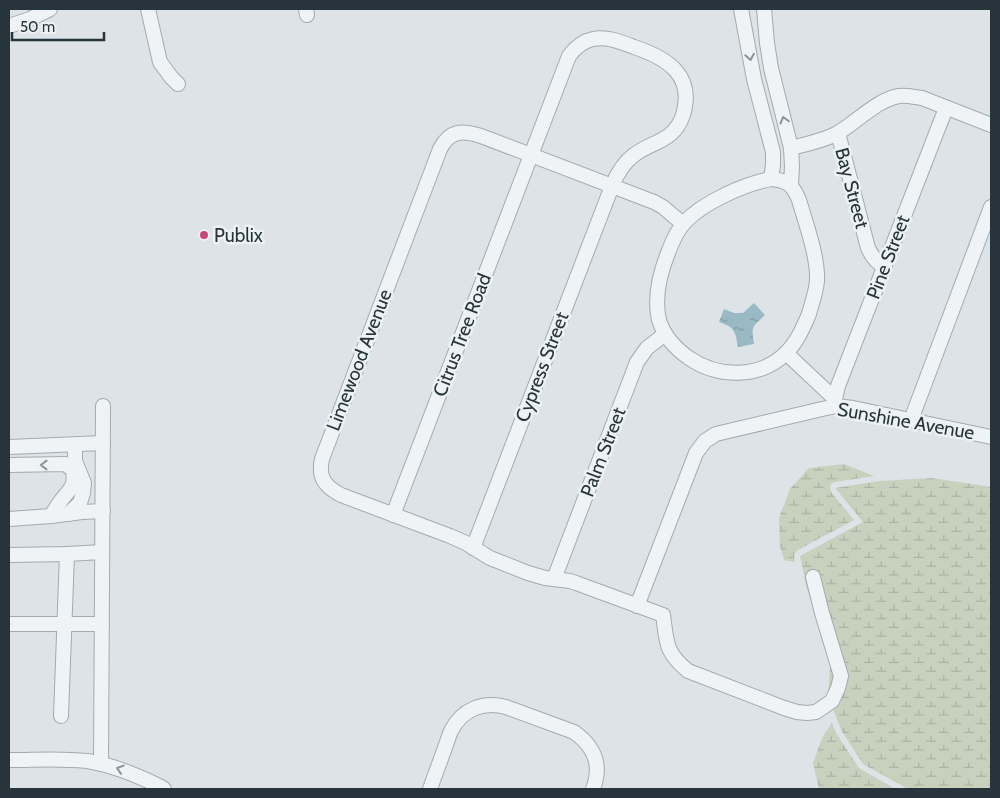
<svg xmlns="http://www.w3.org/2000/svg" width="1000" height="798" viewBox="0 0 1000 798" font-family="Cabin,sans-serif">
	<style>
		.wetland { fill: url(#wetland-marsh) }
		.water { fill: url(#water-ripples) }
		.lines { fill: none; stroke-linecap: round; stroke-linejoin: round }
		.minor-casing { stroke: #a3abb0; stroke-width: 16 }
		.minor { stroke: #eff3f5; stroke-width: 14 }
		.oneway { stroke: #8b9498 }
		.poi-dot { fill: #c8467c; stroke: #ecf2f4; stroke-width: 2 }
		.labels { text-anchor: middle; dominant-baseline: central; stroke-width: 5; stroke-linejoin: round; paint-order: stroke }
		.street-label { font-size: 19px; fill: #27343c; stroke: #ecf2f4 }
		.poi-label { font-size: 19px; fill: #27343c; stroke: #ecf2f4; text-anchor: start }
	</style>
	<defs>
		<pattern id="wetland-marsh" width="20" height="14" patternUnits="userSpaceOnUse" patternTransform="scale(1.25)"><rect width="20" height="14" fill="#c8d0be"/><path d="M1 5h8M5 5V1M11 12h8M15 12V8" fill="none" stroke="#acb3a4"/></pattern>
		<pattern id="water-ripples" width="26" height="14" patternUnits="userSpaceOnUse" patternTransform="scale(1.25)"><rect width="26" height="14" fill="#99bac5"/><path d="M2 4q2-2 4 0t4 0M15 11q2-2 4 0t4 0" fill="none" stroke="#7d98a1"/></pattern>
	</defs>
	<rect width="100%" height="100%" fill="#dde3e6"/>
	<g class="wetland">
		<path d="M844 464 874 476 835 482 832 483 830 487 831 492 854 520 798 550 794 554 795 562 784 560 780 546 779 518 790 489 809 468Z"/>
		<path d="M932 478 991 487V789H908L863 764 841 730 828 696 831 655 807 589 800 556 863 522 835 488 880 481Z"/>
		<path d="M832 723 836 733 859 768 895 789H819L813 763 823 736Z"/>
	</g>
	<path class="water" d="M754 303 765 315C752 327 751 326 754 344L738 347C735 330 735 328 719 322L724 309 734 313H743Z"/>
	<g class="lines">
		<defs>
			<g id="minor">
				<path d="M148 9 160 62 171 77 178 84"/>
				<path d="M306 9 307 15"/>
				<path d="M741 9 754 79 773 152V165L771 179"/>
				<path d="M764 9 767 43 771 68 791 148 792 166 791 185"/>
				<path d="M9 26 30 19 50 9"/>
				<path d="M838 133 868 248C872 257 876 262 884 267"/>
				<path d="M791 148C807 144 822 141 836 134 856 123 876 100 899 96 906 95 914 97 922 98L991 125"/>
				<path d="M771 179C787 180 793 185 799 200 806 224 818 256 817 281 816 292 812 303 809 314 803 328 797 342 786 353 760 379 718 378 689 358 676 349 664 336 659 320 654 298 660 273 668 253 672 242 676 232 684 223 702 203 744 184 771 179Z"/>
				<path d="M683 224 663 207 654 202 481 136C462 130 450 130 440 149L322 459C318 477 324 486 341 495L450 536 466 543 490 558 528 573 545 578 570 581 576 583 663 615C667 643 665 652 688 671L784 708 797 712 807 713 816 712 832 701 838 688 841 676 822 613 813 577"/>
				<path d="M786 353 835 399"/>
				<path d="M836 406 835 399 838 386 946 108"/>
				<path d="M911 420 991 207"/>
				<path d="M9 447 103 443"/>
				<path d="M9 465 65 464 73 470C76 488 69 489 60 502 57 506 54 511 51 516"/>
				<path d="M68 514 80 503 83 493 84 483 75 461V445"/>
				<path d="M393 515 569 56C575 48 583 41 593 39 607 36 621 42 634 47 667 58 695 75 683 115 674 142 652 141 634 155 623 163 617 174 612 186L473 548"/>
				<path d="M9 519 51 516 82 512 103 511"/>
				<path d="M9 555 67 554 102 552"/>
				<path d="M554 579 637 362 647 348 665 334"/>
				<path d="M637 606 696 453 705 441 716 434 822 409 836 406 853 408 991 437"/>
				<path d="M9 624H102"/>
				<path d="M61 716 67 554"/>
				<path d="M9 760C35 760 61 758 87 761 113 765 137 775 161 787L164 789"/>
				<path d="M101 764 103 406"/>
				<path d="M430 789C434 777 439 765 443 753 446 746 448 738 451 731 462 709 483 701 506 707L574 732C595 747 602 765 593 789"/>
			</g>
		</defs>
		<use href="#minor" class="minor-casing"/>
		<use href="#minor" class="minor"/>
	</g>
	<defs><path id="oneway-chevron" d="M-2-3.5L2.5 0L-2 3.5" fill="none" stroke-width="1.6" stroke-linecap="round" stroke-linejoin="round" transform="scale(1.25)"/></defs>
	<g class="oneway">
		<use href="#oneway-chevron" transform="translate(750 57) rotate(80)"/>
		<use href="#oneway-chevron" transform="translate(784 120) rotate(-105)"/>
		<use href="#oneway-chevron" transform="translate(44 465) rotate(180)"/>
		<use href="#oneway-chevron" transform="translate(120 769) rotate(-162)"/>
	</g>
	<circle class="poi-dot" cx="204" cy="235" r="5"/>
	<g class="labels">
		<g class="street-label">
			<text transform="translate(852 188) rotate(75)">Bay Street</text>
			<text transform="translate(888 257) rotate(-69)">Pine Street</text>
			<text transform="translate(462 335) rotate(-69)">Citrus Tree Road</text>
			<text transform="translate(359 360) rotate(-69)">Limewood Avenue</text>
			<text transform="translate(542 367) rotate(-69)">Cypress Street</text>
			<text transform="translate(906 421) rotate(10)">Sunshine Avenue</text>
			<text transform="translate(603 452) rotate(-69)">Palm Street</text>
		</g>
		<g class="poi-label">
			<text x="214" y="235">Publix</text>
		</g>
	</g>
	<rect width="1000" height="798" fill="none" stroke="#27343c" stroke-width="20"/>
	<path d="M12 32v8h92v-8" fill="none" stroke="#27343c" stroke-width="2.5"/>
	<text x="20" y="32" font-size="15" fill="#27343c" stroke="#ecf2f4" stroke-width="4" paint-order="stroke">50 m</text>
</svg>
